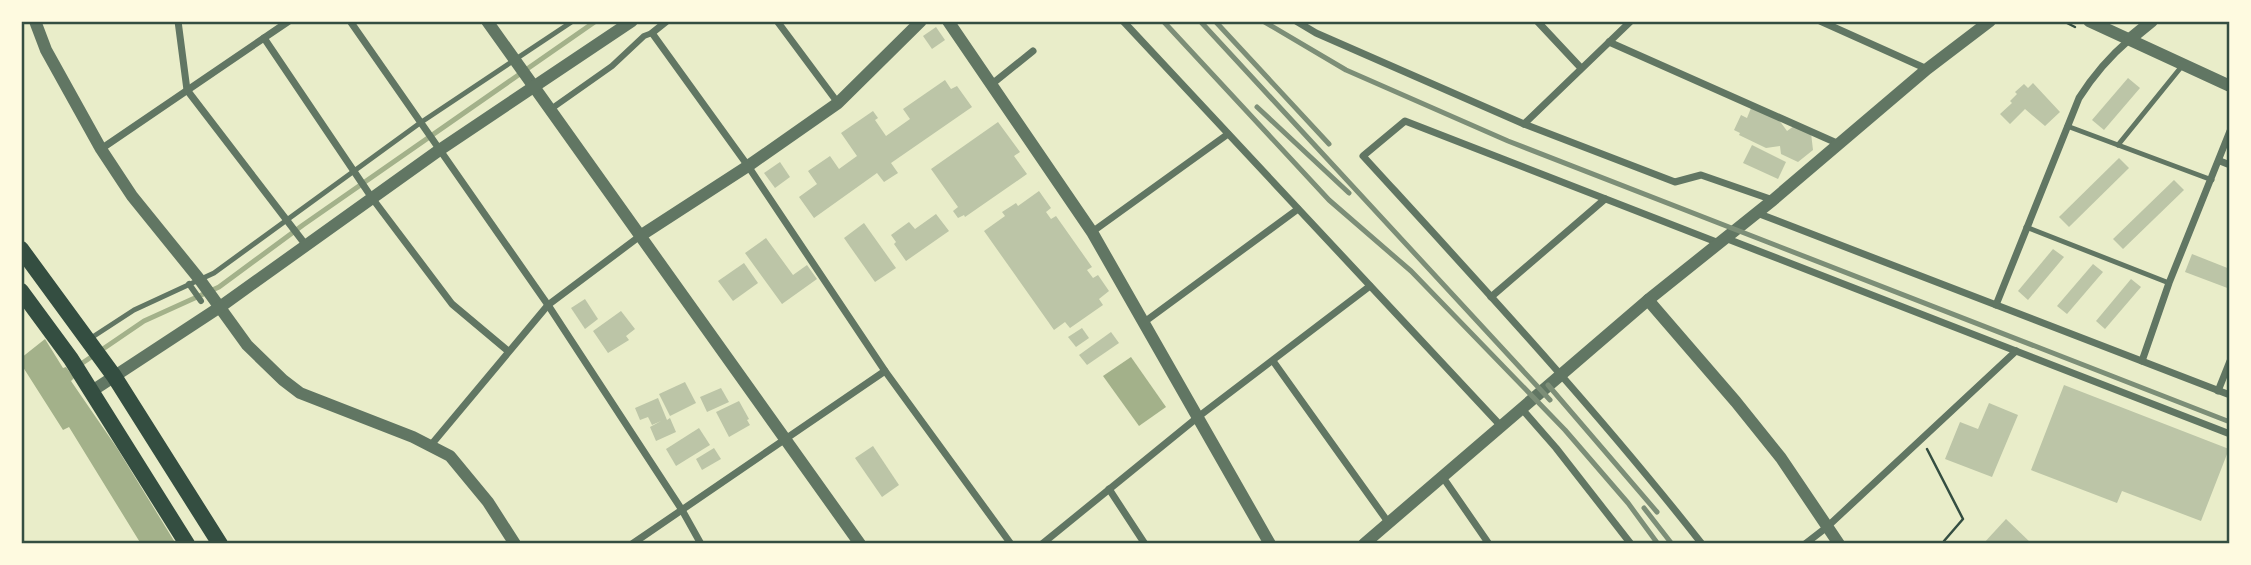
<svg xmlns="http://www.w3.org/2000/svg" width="2251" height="565" viewBox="0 0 2251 565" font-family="'IBM Plex Sans',sans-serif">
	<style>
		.water { fill: #a3b18a }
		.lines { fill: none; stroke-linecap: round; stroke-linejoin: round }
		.stream { stroke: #a3b18a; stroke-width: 5 }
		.building { fill: #bcc5a7 }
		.path { stroke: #344e41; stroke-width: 2.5 }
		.service { stroke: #617663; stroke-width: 5 }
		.pedestrian { stroke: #617663; stroke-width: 6 }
		.minor { stroke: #617663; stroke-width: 7 }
		.tertiary { stroke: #617663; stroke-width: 12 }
		.trunk { stroke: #344e41; stroke-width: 16 }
		.rail { stroke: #7c8e77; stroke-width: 5 }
		.neatline { fill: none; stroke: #344e41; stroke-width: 2.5 }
	</style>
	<rect width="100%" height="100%" fill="#e9edc9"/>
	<g class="water">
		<path d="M45 339 63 368 66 367 74 378 71 381 117 448 176 544H141L69 427 63 430 21 364V358Z"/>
		<path d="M1131 357 1166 407 1139 426 1103 376Z"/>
	</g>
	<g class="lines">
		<path class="stream" d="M78 366 144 321 219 287 303 225 596 21"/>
	</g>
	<g class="building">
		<path d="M936 27 945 40 932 49 923 36Z"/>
		<path d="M2128 78 2140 88 2104 130 2092 120Z"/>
		<path d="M945 80 951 89 957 86 972 107 891 163 898 173 884 182 877 173 814 218 799 197 817 184 808 171 830 156 839 169 857 156 841 133 873 111 878 118 875 120 886 136 910 119 903 109Z"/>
		<path d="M2033 83 2060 112 2045 126 2025 109 2010 124 2000 114 2012 103 2010 101 2017 94 2015 92 2024 84 2028 88Z"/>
		<path d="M1751 108 1779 120 1787 131 1794 126 1811 133 1813 150 1798 162 1781 154 1780 146 1766 148 1739 135 1740 133 1734 130 1741 115 1747 118Z"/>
		<path d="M998 122 1020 152 1014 156 1027 174 965 217 964 215 958 218 953 211 958 207 931 169Z"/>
		<path d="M1752 145 1786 162 1778 179 1743 163Z"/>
		<path d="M2119 158 2129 168 2069 227 2059 217Z"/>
		<path d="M780 162 790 177 775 188 764 173Z"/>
		<path d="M2174 180 2184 190 2123 249 2113 239Z"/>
		<path d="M1039 191 1051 208 1046 212 1051 219 1056 216 1092 267 1087 270 1093 278 1098 275 1109 291 1099 299 1103 305 1070 328 1065 322 1054 330 984 231 1005 216 1002 212 1016 203 1018 206Z"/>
		<path d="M936 214 949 231 906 261 894 244 896 242 891 235 909 222 915 229Z"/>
		<path d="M864 223 896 268 875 282 844 238Z"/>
		<path d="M766 238 793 275 807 265 817 279 782 304 745 253Z"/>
		<path d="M2053 249 2064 257 2028 300 2018 291Z"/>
		<path d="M2192 254 2230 269V289L2185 272Z"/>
		<path d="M744 263 758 283 733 301 718 281Z"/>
		<path d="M2093 264 2103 272 2067 314 2057 306Z"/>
		<path d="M2131 279 2141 287 2105 329 2096 321Z"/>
		<path d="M585 299 598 319 585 329 571 308Z"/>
		<path d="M621 311 635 329 626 336 629 340 608 353 593 331Z"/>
		<path d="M1082 328 1089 338 1076 347 1068 337Z"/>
		<path d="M1111 332 1119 343 1087 365 1079 355Z"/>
		<path d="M685 382 696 403 670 416 659 394Z"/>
		<path d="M2064 385 2229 449 2201 521 2122 491 2117 503 2031 470Z"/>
		<path d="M721 388 729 402 707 412 700 397Z"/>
		<path d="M658 398 667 420 670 418 676 432 656 441 650 427 661 421 652 425 648 417 640 420 635 408Z"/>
		<path d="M739 401 749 419 747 420 750 425 729 437 716 412Z"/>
		<path d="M1989 403 2018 415 1992 477 1945 459 1960 422 1978 429Z"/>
		<path d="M699 428 710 445 676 466 666 449Z"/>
		<path d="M873 446 899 485 882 497 855 458Z"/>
		<path d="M714 448 721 459 702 470 696 459Z"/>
		<path d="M2006 519 2032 544H1983Z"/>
	</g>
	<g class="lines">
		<g class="path">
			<path d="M2063 21 2075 27"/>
			<path d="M1927 449 1963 519 1944 541 1947 544"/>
		</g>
		<g class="service">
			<path d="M2067 126 2212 180"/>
			<path d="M2118 145 2182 66"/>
			<path d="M2026 227 2169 283"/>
			<path d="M91 338 134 310 214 273 420 123 573 21"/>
		</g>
		<g class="pedestrian">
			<path d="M551 109 612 66 644 36 652 33"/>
			<path d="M189 284 201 301"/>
		</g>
		<g class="minor">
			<path d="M178 21 187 90 305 244"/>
			<path d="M350 21 548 305 682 510 701 544"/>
			<path d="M667 21 652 33 748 166 885 371 1011 544"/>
			<path d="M777 21 838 103"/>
			<path d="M1123 21 1500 425"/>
			<path d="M1296 21 1316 33 1524 124 1675 182 1701 175 1773 200"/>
			<path d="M1537 21 1581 68"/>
			<path d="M1820 21 1927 69"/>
			<path d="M264 38 372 198 452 304 508 351"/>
			<path d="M1609 42 1839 144"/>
			<path d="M992 84 1033 51"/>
			<path d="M1524 124 1631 21"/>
			<path d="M101 149 289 21"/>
			<path d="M2220 161 2230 165"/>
			<path d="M1757 213 2230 395"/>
			<path d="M1092 232 1228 134"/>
			<path d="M1725 238 2230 434"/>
			<path d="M1491 297 1605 199"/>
			<path d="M1996 305 2079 98C2093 76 2109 57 2129 40"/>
			<path d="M1143 323 1298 209"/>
			<path d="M1273 361 1388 522"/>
			<path d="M2142 361 2169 283 2230 131"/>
			<path d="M2218 391 2230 361"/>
			<path d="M1521 408 1556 448 1631 544"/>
			<path d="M431 445 548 305 640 236"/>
			<path d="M1442 476 1489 544"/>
			<path d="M1109 489 1145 544"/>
			<path d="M632 544 885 371"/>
			<path d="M1042 544 1198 417 1370 286"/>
			<path d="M1702 544C1596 409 1479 283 1363 156L1405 121 1719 243"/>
			<path d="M1805 544 1827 527 2016 351"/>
		</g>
		<g class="tertiary">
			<path d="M35 21 46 50 101 149 132 196 200 280 247 345 283 380 300 393 413 437 450 456 488 502 515 544"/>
			<path d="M487 21 860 544"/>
			<path d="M948 21 1092 232 1270 544"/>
			<path d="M2089 21 2230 86"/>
			<path d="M2130 39 2152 21"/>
			<path d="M640 236 748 166 838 103 921 21"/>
			<path d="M1648 300 1736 402 1781 458 1839 544"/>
			<path d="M92 391 220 307 438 151 632 21"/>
			<path d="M1364 544 1648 300 1773 200 1927 69 1990 21"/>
		</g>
		<g class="trunk">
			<path d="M21 249 114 376 220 544"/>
			<path d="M21 291 71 359 187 544"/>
		</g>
		<g class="rail">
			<path d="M1163 21 1329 200 1411 271 1565 430 1628 503 1658 544"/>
			<path d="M1200 21 1550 400"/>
			<path d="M1215 21 1329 144"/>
			<path d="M1263 21 1346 70 1508 141 2230 422"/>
			<path d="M1257 107 1349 193"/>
			<path d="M1548 385 1657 512"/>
			<path d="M1644 508 1672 544"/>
		</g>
	</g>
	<rect width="2251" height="565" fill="none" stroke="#fefae0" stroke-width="46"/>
	<rect x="23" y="23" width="2205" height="519" class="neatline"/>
</svg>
